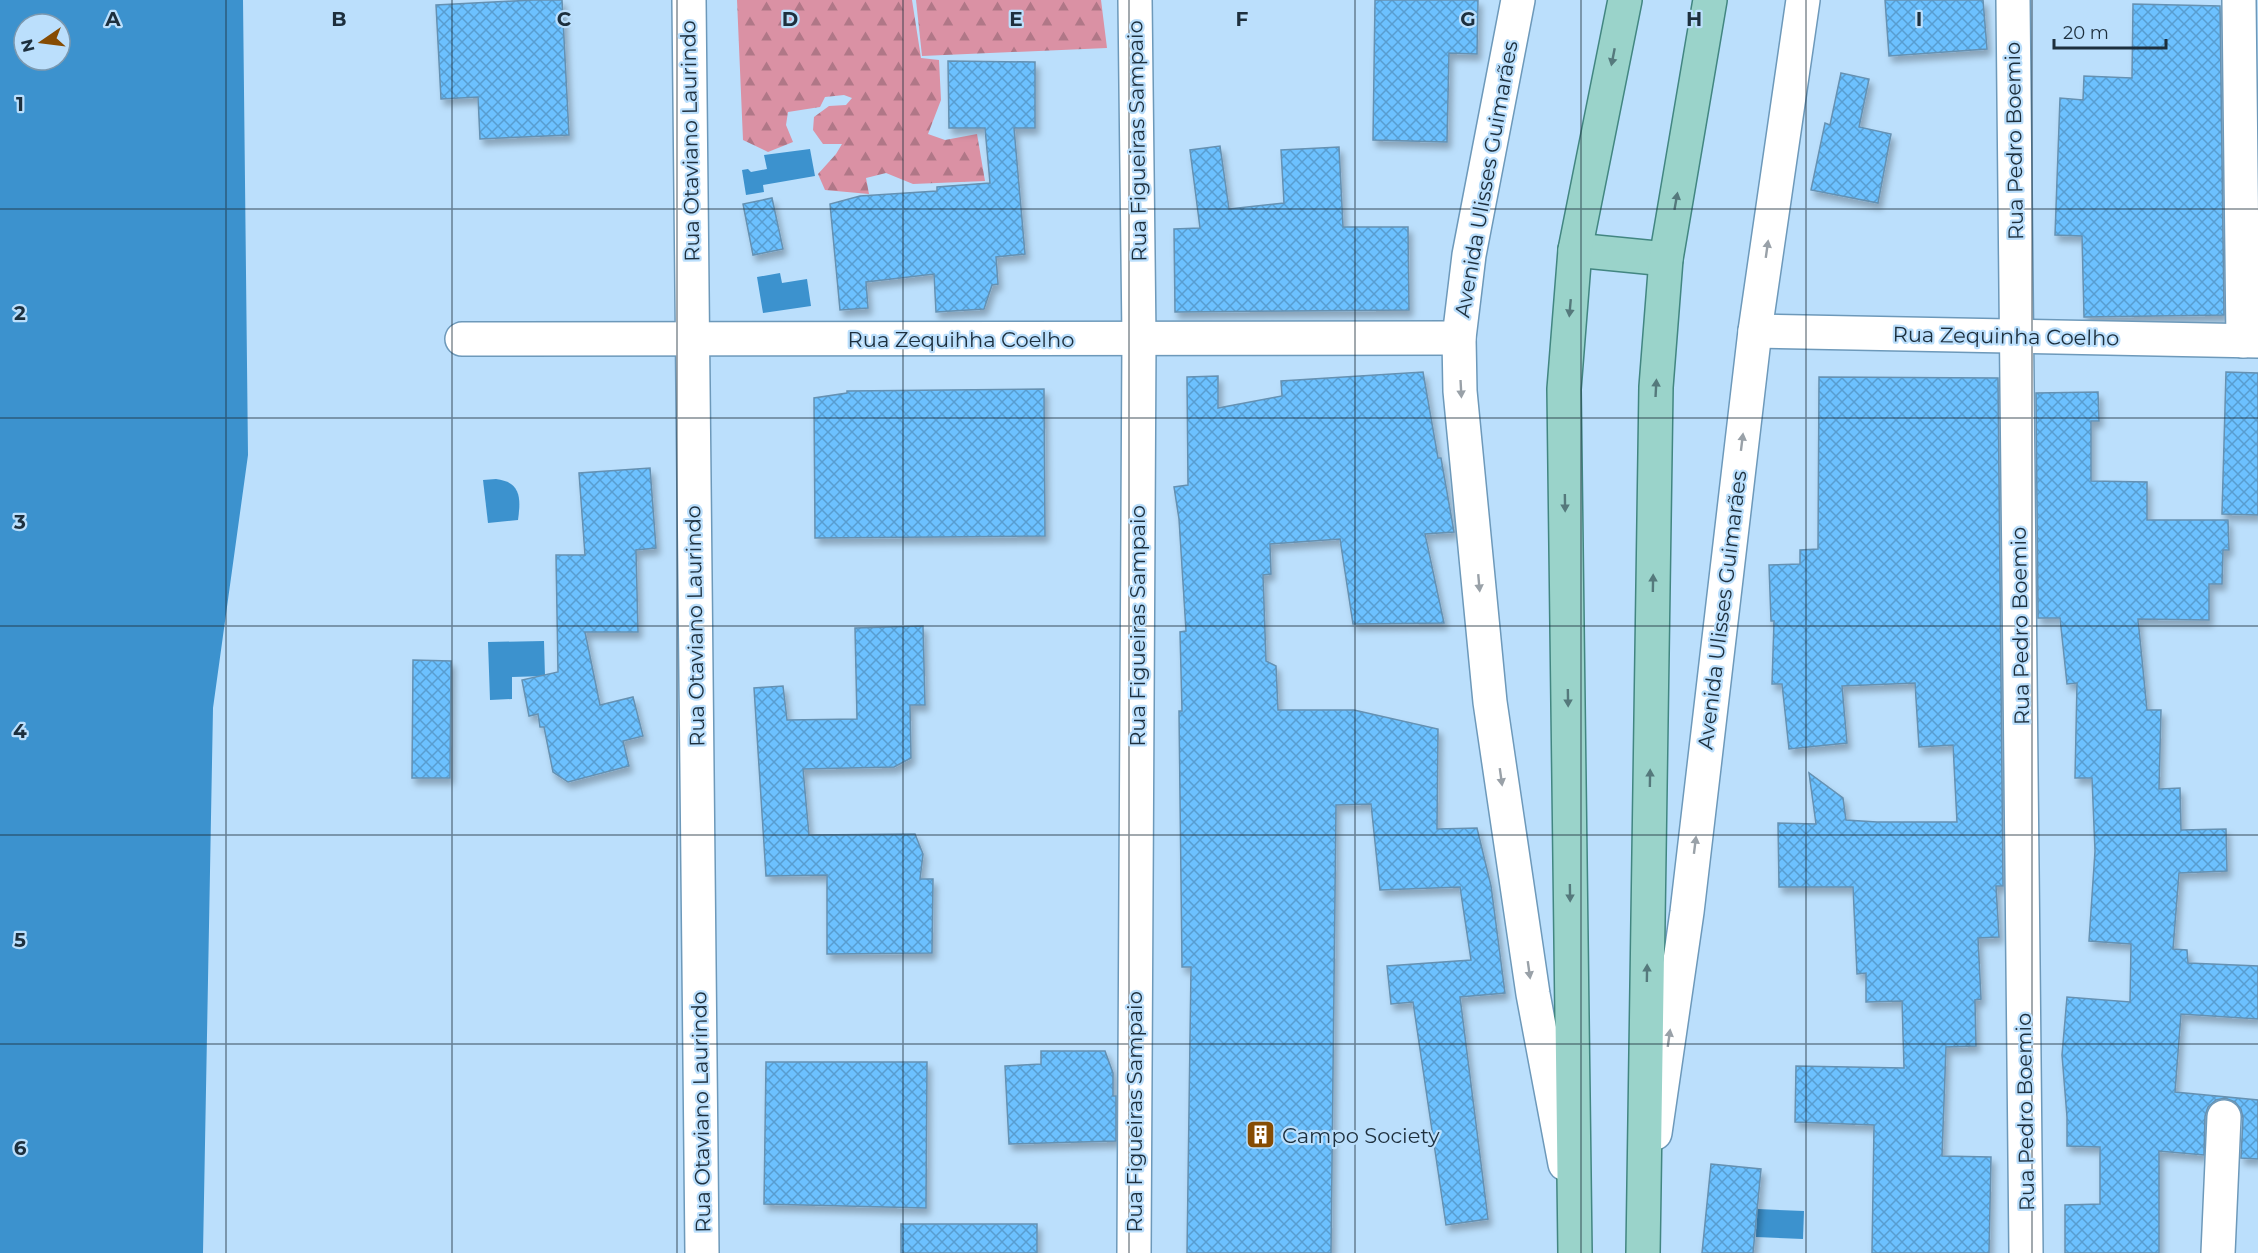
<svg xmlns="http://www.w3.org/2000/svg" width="2258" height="1253" viewBox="0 0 2258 1253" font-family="Montserrat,sans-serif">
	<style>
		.forest { fill: url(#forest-firs) }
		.water { fill: #3c92ce; fill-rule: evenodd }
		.building { fill: url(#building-cross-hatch); stroke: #6591b2; stroke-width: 1.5; filter: url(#shadow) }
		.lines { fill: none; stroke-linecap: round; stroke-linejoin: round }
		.minor-casing { stroke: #6d99ba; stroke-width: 36 }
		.major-casing { stroke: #428681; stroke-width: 36 }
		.minor { stroke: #fff; stroke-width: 33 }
		.major { stroke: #9ad3ca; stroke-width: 33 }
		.oneway { fill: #55797c }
		.oneway2 { fill: #99a1a8 }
		.grid { fill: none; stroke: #1d2f3d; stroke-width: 1.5; stroke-opacity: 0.55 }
		.labels { text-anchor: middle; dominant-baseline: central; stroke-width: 4.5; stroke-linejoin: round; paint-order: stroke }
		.street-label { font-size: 21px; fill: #1d2f3d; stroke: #bbdffc }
		.poi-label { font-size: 21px; fill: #1d2f3d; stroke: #bbdffc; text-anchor: start }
		.grid-label { font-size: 20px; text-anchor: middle; font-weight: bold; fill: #1d2f3d; stroke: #bbdffc; stroke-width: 4.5; stroke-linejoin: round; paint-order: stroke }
	</style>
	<defs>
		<pattern id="forest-firs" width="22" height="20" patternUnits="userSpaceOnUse" patternTransform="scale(1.5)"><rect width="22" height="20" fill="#da91a4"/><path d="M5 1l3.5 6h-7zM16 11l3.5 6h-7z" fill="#b07787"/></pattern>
		<pattern id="building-cross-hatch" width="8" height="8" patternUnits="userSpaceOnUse" patternTransform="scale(1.5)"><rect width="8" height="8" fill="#6cc1ff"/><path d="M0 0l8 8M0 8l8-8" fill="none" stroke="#589dd0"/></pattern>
		<filter id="shadow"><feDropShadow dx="3.5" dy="6" stdDeviation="3" flood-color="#0004"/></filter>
	</defs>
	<rect width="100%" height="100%" fill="#bbdffc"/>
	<g class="forest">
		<path d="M737 0H912L921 58 939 60 941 100 928 134 945 140 977 134 985 181 913 184 886 173 866 178 869 194 825 190 818 174 836 154 842 144H823L813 130 814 117 829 106 846 105 852 98 844 95 825 97 820 107 788 112 786 125 793 142 768 152 743 140Z"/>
		<path d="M916 0H1101L1107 48 922 56Z"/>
	</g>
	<g class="water">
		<path d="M0 0H243L248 455 213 708 203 1253H0ZM24 24H60V60H24Z"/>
		<path d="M810 149 815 176 763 185 764 192 746 195 742 170 748 169 751 172 767 169 764 155Z"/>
		<path d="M780 273 782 283 807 279 811 306 763 313 757 277Z"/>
		<path d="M496 479C521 482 521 498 518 520L488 523 483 480Z"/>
		<path d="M544 641 545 676 512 677V699L490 700 488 642Z"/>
		<path d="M1757 1209 1804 1211 1803 1239 1756 1237Z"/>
	</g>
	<g class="building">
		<path d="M533 0H562L569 135 480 139 478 97 441 99 436 5Z"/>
		<path d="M1375 0H1478L1477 54 1449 53 1447 142 1373 140Z"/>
		<path d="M1885 0H1983L1987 49 1889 56Z"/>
		<path d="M2133 4 2220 6 2224 315 2084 317 2082 236 2055 235 2060 98 2083 100 2084 76 2132 78Z"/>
		<path d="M948 61 1035 62V128H1014L1025 254 996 257 998 284 992 285 984 309 936 312 934 274 866 282 868 308 840 310 830 204 860 196 937 191V187L990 183 985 128H949Z"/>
		<path d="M1841 73 1869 79 1859 127 1891 134 1878 203 1811 190 1825 123 1830 125Z"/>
		<path d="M1220 146 1229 209 1284 203 1281 150 1339 147 1343 227H1408L1409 310 1175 312 1174 229 1200 228 1190 150Z"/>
		<path d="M772 198 783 249 753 255 743 204Z"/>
		<path d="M1423 372 1438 458H1441L1454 532 1425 534 1444 623 1353 624 1340 539 1270 544 1271 574 1263 575 1266 661 1276 666 1278 710H1354L1438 729 1437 829 1477 828 1491 886 1505 993 1460 997 1488 1219 1446 1225 1413 1002 1391 1004 1387 966 1471 960 1460 887 1380 890 1371 804 1336 805 1331 1253H1187L1191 967H1182L1179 711H1182L1180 632 1186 631 1179 519 1174 487 1188 485 1187 377 1218 376V408L1282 396 1281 381Z"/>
		<path d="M2226 372 2258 373V515L2222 514Z"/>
		<path d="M1819 377 1998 378 2003 886H1996L1999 937 1978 938 1981 999 1975 1000 1976 1046 1946 1047 1942 1156 1991 1157 1989 1253H1872L1874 1125 1795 1122 1796 1066 1904 1068 1902 1001 1866 1002V973L1857 974 1853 887H1779L1778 823 1816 824 1809 773 1843 798 1846 820 1877 822H1957L1953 745 1919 747 1915 683 1842 686 1847 743 1789 749 1782 684H1772L1774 621H1771L1769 565 1800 564V550L1818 549Z"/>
		<path d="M1044 389 1045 536 815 538 814 398 847 393V391Z"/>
		<path d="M2098 392 2099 421H2091V481L2147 482V520H2228L2229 550H2223L2222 584H2209V620L2138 619 2147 710H2161L2159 789 2180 788 2181 830 2226 829 2227 871 2179 873 2173 949 2187 950 2188 963 2258 966V1019L2181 1014 2175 1092 2258 1100V1159L2241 1158 2243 1118 2241 1109 2235 1102 2225 1098 2216 1100 2208 1107 2205 1116 2204 1155 2159 1151V1253H2065V1205L2100 1204V1147L2067 1146V1117L2062 1055 2067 997 2130 1002 2131 944 2089 941 2095 851 2092 778H2075L2077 683 2067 684 2060 618H2038L2036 393Z"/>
		<path d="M650 468 656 548 636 550 638 632H585L600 705 633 697 643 736 623 741 629 766 568 782 553 772 544 727H540L538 714 529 716 522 680 558 672 556 555H585L579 473Z"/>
		<path d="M923 626 925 705H910L911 758 894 767 803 769 809 835 915 834 923 854 920 879H933L932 953 827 954V875L766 876 754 688 783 686 787 720 857 719 855 628Z"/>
		<path d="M413 660 451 661 450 778H412Z"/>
		<path d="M1041 1051H1105L1113 1073V1096H1116V1141L1009 1144 1005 1066 1041 1064Z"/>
		<path d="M766 1062H927L926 1208 764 1204Z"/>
		<path d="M1711 1164 1761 1169 1753 1253H1702Z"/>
		<rect x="901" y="1224" width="136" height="29"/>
	</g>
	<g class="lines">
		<defs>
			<g id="minor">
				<path d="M689 0 702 1253"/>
				<path d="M1518 0 1469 255 1459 338 1460 391 1490 702 1533 994 1565 1164"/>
				<path d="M2013 0 2026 1253"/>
				<path d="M2239 0 2243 341"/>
				<path d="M1755 331 2258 341"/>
				<path d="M462 339 1459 338"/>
				<path d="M1655 1133 1687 912 1755 331 1803 0"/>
				<path d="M1134 1253 1139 339 1135 0"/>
				<path d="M2218 1253 2224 1117"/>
			</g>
			<g id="major">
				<path d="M1575 250 1666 259"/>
				<path d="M1575 1253 1564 389 1575 250 1625 0"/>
				<path d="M1643 1253 1656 387 1666 259 1710 0"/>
			</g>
		</defs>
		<use href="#minor" class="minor-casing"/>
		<use href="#major" class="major-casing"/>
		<use href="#minor" class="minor"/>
		<use href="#major" class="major"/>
	</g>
	<defs><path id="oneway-solid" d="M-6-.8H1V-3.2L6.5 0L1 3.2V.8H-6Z" transform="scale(1.5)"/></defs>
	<g class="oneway">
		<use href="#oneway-solid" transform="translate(1613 57) rotate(101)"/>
		<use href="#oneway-solid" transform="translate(1676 201) rotate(-80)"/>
		<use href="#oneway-solid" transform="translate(1570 308) rotate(95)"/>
		<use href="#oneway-solid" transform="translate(1656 388) rotate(-87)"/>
		<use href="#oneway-solid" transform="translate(1565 503) rotate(89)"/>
		<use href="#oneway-solid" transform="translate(1653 583) rotate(-89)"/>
		<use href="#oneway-solid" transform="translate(1568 698) rotate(89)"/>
		<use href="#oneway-solid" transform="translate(1650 778) rotate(-89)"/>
		<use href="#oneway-solid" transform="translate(1570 893) rotate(89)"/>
		<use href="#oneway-solid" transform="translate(1647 973) rotate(-89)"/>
	</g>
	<g class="oneway2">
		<use href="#oneway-solid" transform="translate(1767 249) rotate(-82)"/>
		<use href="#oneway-solid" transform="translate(1461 389) rotate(87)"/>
		<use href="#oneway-solid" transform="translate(1742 442) rotate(-83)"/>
		<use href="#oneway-solid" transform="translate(1479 583) rotate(85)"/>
		<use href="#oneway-solid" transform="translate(1501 777) rotate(82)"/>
		<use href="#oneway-solid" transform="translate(1695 845) rotate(-83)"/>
		<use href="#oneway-solid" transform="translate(1529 970) rotate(82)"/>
		<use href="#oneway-solid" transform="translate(1669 1038) rotate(-82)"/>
	</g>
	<path class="grid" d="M226 0V1253M452 0V1253M677 0V1253M903 0V1253M1129 0V1253M1355 0V1253M1581 0V1253M1806 0V1253M2032 0V1253M0 209H2258M0 418H2258M0 626H2258M0 835H2258M0 1044H2258"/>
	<defs>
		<symbol id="building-square" viewBox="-11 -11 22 22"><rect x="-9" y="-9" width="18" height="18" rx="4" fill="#864c03" stroke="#bbdffc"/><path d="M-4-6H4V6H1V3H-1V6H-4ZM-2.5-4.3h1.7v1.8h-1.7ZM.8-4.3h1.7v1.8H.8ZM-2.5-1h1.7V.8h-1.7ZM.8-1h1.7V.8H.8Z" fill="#fff"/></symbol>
	</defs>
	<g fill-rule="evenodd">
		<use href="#building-square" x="1244" y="1118" width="33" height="33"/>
	</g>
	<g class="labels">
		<g class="street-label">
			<text transform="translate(690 141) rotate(-91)">Rua Otaviano Laurindo</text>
			<text transform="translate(1137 141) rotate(-91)">Rua Figueiras Sampaio</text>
			<text transform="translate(2014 141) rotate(-91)">Rua Pedro Boemio</text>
			<text transform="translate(1486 179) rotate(-80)">Avenida Ulisses Guimarães</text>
			<text transform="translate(2006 336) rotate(1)">Rua Zequinha Coelho</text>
			<text x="961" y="339">Rua Zequihha Coelho</text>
			<text transform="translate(1722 610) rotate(-83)">Avenida Ulisses Guimarães</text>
			<text transform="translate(695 626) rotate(-91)">Rua Otaviano Laurindo</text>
			<text transform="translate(1137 626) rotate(-90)">Rua Figueiras Sampaio</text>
			<text transform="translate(2020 626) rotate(-91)">Rua Pedro Boemio</text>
			<text transform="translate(701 1112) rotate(-91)">Rua Otaviano Laurindo</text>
			<text transform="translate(1134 1112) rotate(-90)">Rua Figueiras Sampaio</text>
			<text transform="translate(2025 1112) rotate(-91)">Rua Pedro Boemio</text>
		</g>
		<g class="poi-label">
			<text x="1282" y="1135">Campo Society</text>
		</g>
	</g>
	<g class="grid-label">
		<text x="113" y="26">A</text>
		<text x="339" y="26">B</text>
		<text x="564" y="26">C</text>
		<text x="790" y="26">D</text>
		<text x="1016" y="26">E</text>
		<text x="1242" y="26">F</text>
		<text x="1468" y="26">G</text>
		<text x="1694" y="26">H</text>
		<text x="1919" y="26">I</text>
		<text x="20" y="111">1</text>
		<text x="20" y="320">2</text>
		<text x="20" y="529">3</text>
		<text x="20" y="738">4</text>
		<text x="20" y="947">5</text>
		<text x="20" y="1155">6</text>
	</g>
	<g transform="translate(42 42) rotate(256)"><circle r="28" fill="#bbdffc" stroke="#7c99b0" stroke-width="1.5"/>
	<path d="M0-4.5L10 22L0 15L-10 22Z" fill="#864c03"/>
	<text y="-9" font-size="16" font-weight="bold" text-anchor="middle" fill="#1d2f3d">N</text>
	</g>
	<path d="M2054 39v9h112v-9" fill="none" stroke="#1d2f3d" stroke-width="3"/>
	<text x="2063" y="39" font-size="18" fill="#1d2f3d" stroke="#bbdffc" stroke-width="4.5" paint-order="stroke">20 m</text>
</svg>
